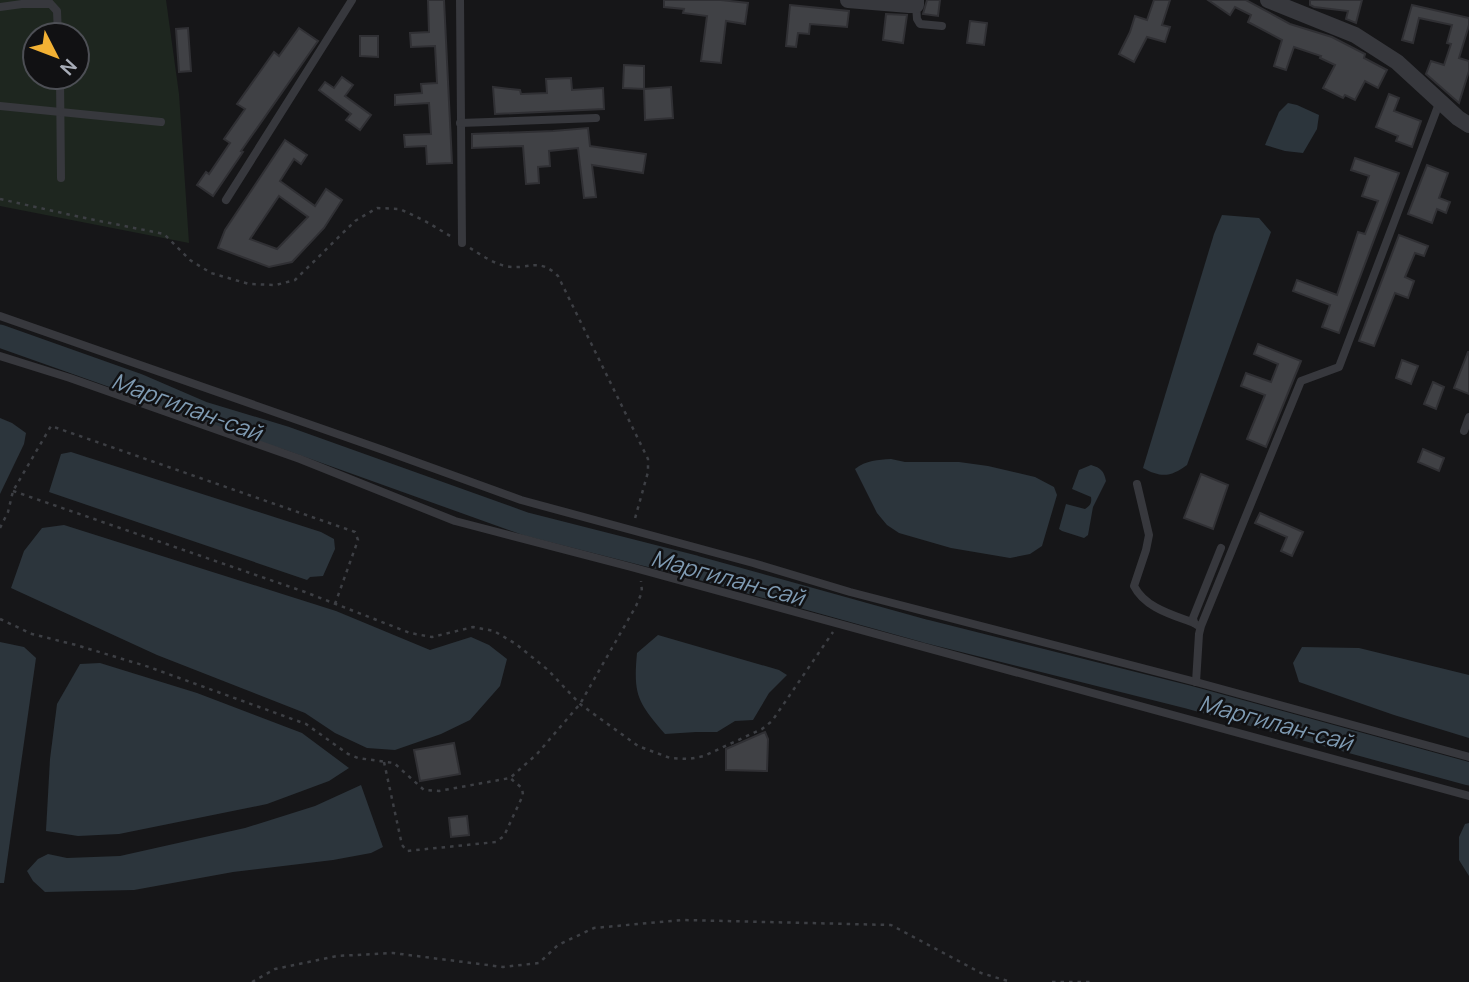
<svg xmlns="http://www.w3.org/2000/svg" width="1469" height="982" viewBox="0 0 1469 982" font-family="Manrope,sans-serif">
	<style>
		.green { fill: #1e261f; fill-rule: evenodd }
		.water { fill: #2c353c }
		.lines { fill: none; stroke-linecap: round; stroke-linejoin: round }
		.river { stroke: #2c353c; stroke-width: 23 }
		.building { fill: #404145; stroke: #303034; stroke-width: 2; fill-rule: evenodd }
		.path { stroke: #3d3f44; stroke-width: 2.5; stroke-dasharray: 3.5 5; stroke-linecap: butt }
		.service { stroke: #37383d; stroke-width: 8 }
		.minor { stroke: #37383d; stroke-width: 16 }
		.labels { text-anchor: middle; dominant-baseline: central; stroke-width: 5; stroke-linejoin: round; paint-order: stroke }
		.water-label { font-size: 23px; font-style: italic; fill: #7f9bb3; stroke: #111113 }
	</style>
	<rect width="100%" height="100%" fill="#161618"/>
	<path class="green" d="M0 0H166L179 94 189 243 0 206ZM35 35H77V77H35Z"/>
	<g class="water">
		<path d="M1288 103 1297 105 1319 115 1317 129 1303 153 1285 151 1265 145 1279 112Z"/>
		<path d="M1222 215 1259 218 1271 232 1187 465C1171 477 1161 478 1143 468L1214 234Z"/>
		<path d="M0 418 12 423 26 433 24 444 0 494Z"/>
		<path d="M71 452 321 532 334 539 335 549 323 576 310 577 307 580 49 492 61 454Z"/>
		<path d="M891 459 905 462H959L988 466 1035 477 1054 487 1057 495 1042 546 1030 554 1010 558 951 548 899 533 887 525 877 513 855 469C866 460 878 460 891 459Z"/>
		<path d="M1091 465C1101 468 1104 471 1106 481L1093 507 1088 535 1084 538 1062 531 1059 529 1066 504 1085 509C1090 506 1092 503 1091 497L1072 489 1079 470Z"/>
		<path d="M64 525 336 611 430 650 471 637 489 645 507 659 500 686 470 720 441 734 395 750 367 748 335 733 305 713 157 655 11 588 24 551 42 528Z"/>
		<path d="M658 635 779 670 787 675 769 693 753 720 735 721 717 732H696L665 734C638 702 633 696 637 653Z"/>
		<path d="M0 642 24 647 36 658 4 883H0Z"/>
		<path d="M1302 647 1359 648 1469 675V738L1394 715 1299 682 1293 663Z"/>
		<path d="M100 663 197 693 302 733 349 768 329 781 267 804 119 834 78 836 46 831 50 759 57 704 80 664Z"/>
		<path d="M361 785 383 847 371 853 333 860 233 872 134 890 45 892 33 881 27 871 38 859 48 854 67 858 120 856 245 828 315 806Z"/>
		<path d="M1469 823V876L1459 860V837L1465 824Z"/>
	</g>
	<g class="lines">
		<path class="river" d="M0 336 138 385 203 413 286 438 526 524 695 567 925 631 1188 697 1469 774"/>
	</g>
	<g class="building">
		<path d="M428 0H444L452 163 427 164 426 146 405 147 404 135 431 134 429 103 395 105V95L422 93 421 84 437 83 435 46 411 47 410 33 429 32Z"/>
		<path d="M664 0H721L748 3 745 24 726 21 721 63 701 61 707 16 683 13 684 9 664 7Z"/>
		<path d="M927 0H940L938 16 923 14Z"/>
		<path d="M1154 0H1170L1162 25 1170 27 1165 42 1147 37 1134 62 1119 54 1130 32 1135 16 1147 20Z"/>
		<path d="M1208 0H1246L1290 24 1332 37 1365 54 1364 58 1387 70 1378 88 1365 81 1355 100 1345 95 1343 98 1323 88 1335 65 1320 58 1321 56 1294 47 1286 70 1274 66 1282 40 1248 22 1251 15 1235 7 1230 15Z"/>
		<path d="M1310 0H1362L1356 23 1346 19 1348 11 1314 7 1310 5Z"/>
		<path d="M790 5 849 11 847 27 810 24 809 34 798 33 796 47 786 46Z"/>
		<path d="M1412 5 1469 18V25L1459 58 1469 61V71L1459 103 1426 74 1431 61 1444 65 1451 44 1447 43 1452 25 1419 18 1413 43 1402 40Z"/>
		<path d="M886 14 907 15 903 43 883 40Z"/>
		<path d="M970 21 987 23 984 45 967 43Z"/>
		<path d="M188 28 191 71 179 72 176 29Z"/>
		<path d="M299 28 318 41 241 151 243 152 213 196 197 185 206 172 209 174 230 143 224 139 245 109 237 104 274 52 279 56Z"/>
		<path d="M360 36H378V57L360 56Z"/>
		<path d="M624 65 644 66V89L623 88Z"/>
		<path d="M342 77 353 85 345 96 371 115 360 130 346 120 351 114 319 90 325 82 334 88Z"/>
		<path d="M571 78 572 90 603 88 604 109 495 114 493 87 520 90 521 94 547 93 546 79Z"/>
		<path d="M671 87 673 118 645 120 644 89Z"/>
		<path d="M1389 94 1399 98 1394 111 1421 121 1412 147 1396 141 1398 136 1376 127Z"/>
		<path d="M588 128 590 146 646 154 643 173 592 165 596 197 584 198 578 148 549 151 550 166 538 167 539 183 526 184 523 146 472 148V134L553 131Z"/>
		<path d="M285 140 307 155 301 164 294 159 280 181 315 206 326 189 342 200 324 228 292 262 269 267 218 248 225 230ZM279 196 308 217 277 249 250 239Z"/>
		<path d="M1355 158 1399 173 1339 333 1322 327 1330 305 1293 291 1297 280 1337 295 1358 232 1365 234 1378 201 1362 196 1369 176 1351 170Z"/>
		<path d="M1427 165 1448 173 1439 198 1450 202 1446 213 1437 209 1432 223 1408 214Z"/>
		<path d="M1399 235 1428 246 1424 256 1415 253 1405 277 1414 281 1408 298 1395 293 1374 346 1359 341Z"/>
		<path d="M1258 344 1301 361 1266 447 1247 439 1265 395 1241 386 1246 373 1271 382 1278 364 1254 354Z"/>
		<path d="M1468 352H1469V394L1454 388Z"/>
		<path d="M1402 360 1418 366 1411 384 1396 378Z"/>
		<path d="M1433 382 1444 387 1436 409 1424 404Z"/>
		<path d="M1423 449 1444 458 1439 471 1418 462Z"/>
		<path d="M1201 474 1228 485 1213 529 1184 518Z"/>
		<path d="M1260 513 1303 532 1292 556 1281 551 1287 537 1255 523Z"/>
		<path d="M765 732 768 739 767 771 726 770V749Z"/>
		<path d="M454 743 460 774 420 781 414 750Z"/>
		<path d="M467 816 469 835 451 837 449 818Z"/>
	</g>
	<g class="lines">
		<g class="path">
			<path d="M0 199 80 217 164 234 190 260 211 273 249 284 276 285 295 280 355 221 377 208 400 209 425 221 452 237"/>
			<path d="M470 248C481 255 493 263 505 266 528 271 538 256 558 276L648 459V472L634 522"/>
			<path d="M13 491 305 592 410 633 432 637 473 627 494 631 516 644 548 670 580 704 638 746 670 758 689 759 704 756 762 729 772 721 833 632"/>
			<path d="M0 528 8 512 13 491 51 426 355 532 358 540 335 604"/>
			<path d="M0 619 32 634 76 645 149 667 306 724 348 754 358 758 394 763 424 790 439 791 510 778 537 754 580 704 636 606 642 592 641 581"/>
			<path d="M384 762 402 845 407 851 496 842 504 836 523 795 522 788 510 778"/>
			<path d="M252 982 275 969 337 956 393 953 503 967 539 963 558 945 594 928 683 920 891 925 981 973 1011 982"/>
			<path d="M1052 982H1090"/>
		</g>
		<g class="service">
			<path d="M47 0 57 11 58 35"/>
			<path d="M460 0 462 243"/>
			<path d="M916 5 917 19 920 24 942 26"/>
			<path d="M0 7 22 4H50"/>
			<path d="M60 77 61 178"/>
			<path d="M0 106 161 122"/>
			<path d="M460 123 596 118"/>
			<path d="M226 200 352 0"/>
			<path d="M0 316 383 450 521 500 753 563 850 592 1196 682 1469 757"/>
			<path d="M0 356 70 378 300 459 455 521 631 567 1469 796"/>
			<path d="M1464 431 1469 417"/>
			<path d="M1137 484 1149 535 1146 550 1134 586C1145 608 1173 615 1194 623"/>
			<path d="M1197 625 1194 623 1193 618 1221 548"/>
			<path d="M1196 682 1199 634 1201 626 1301 381 1339 367 1440 101"/>
		</g>
		<g class="minor">
			<path d="M848 0 909 5H916V0"/>
			<path d="M1268 0 1355 35 1397 62 1458 118 1469 125"/>
		</g>
	</g>
	<g class="labels">
		<g class="water-label">
			<text transform="translate(187 406) rotate(20)">Маргилан-сай</text>
			<text transform="translate(728 577) rotate(15)">Маргилан-сай</text>
			<text transform="translate(1276 722) rotate(15)">Маргилан-сай</text>
		</g>
	</g>
	<g transform="translate(56 56) rotate(132)"><circle r="33" fill="#111113" stroke="#4d4f55" stroke-width="2"/>
	<path d="M0-5L12 26L0 18L-12 26Z" fill="#f2b134"/>
	<text y="-10" font-size="19" font-weight="bold" text-anchor="middle" fill="#a8adb8">N</text>
	</g>
</svg>
